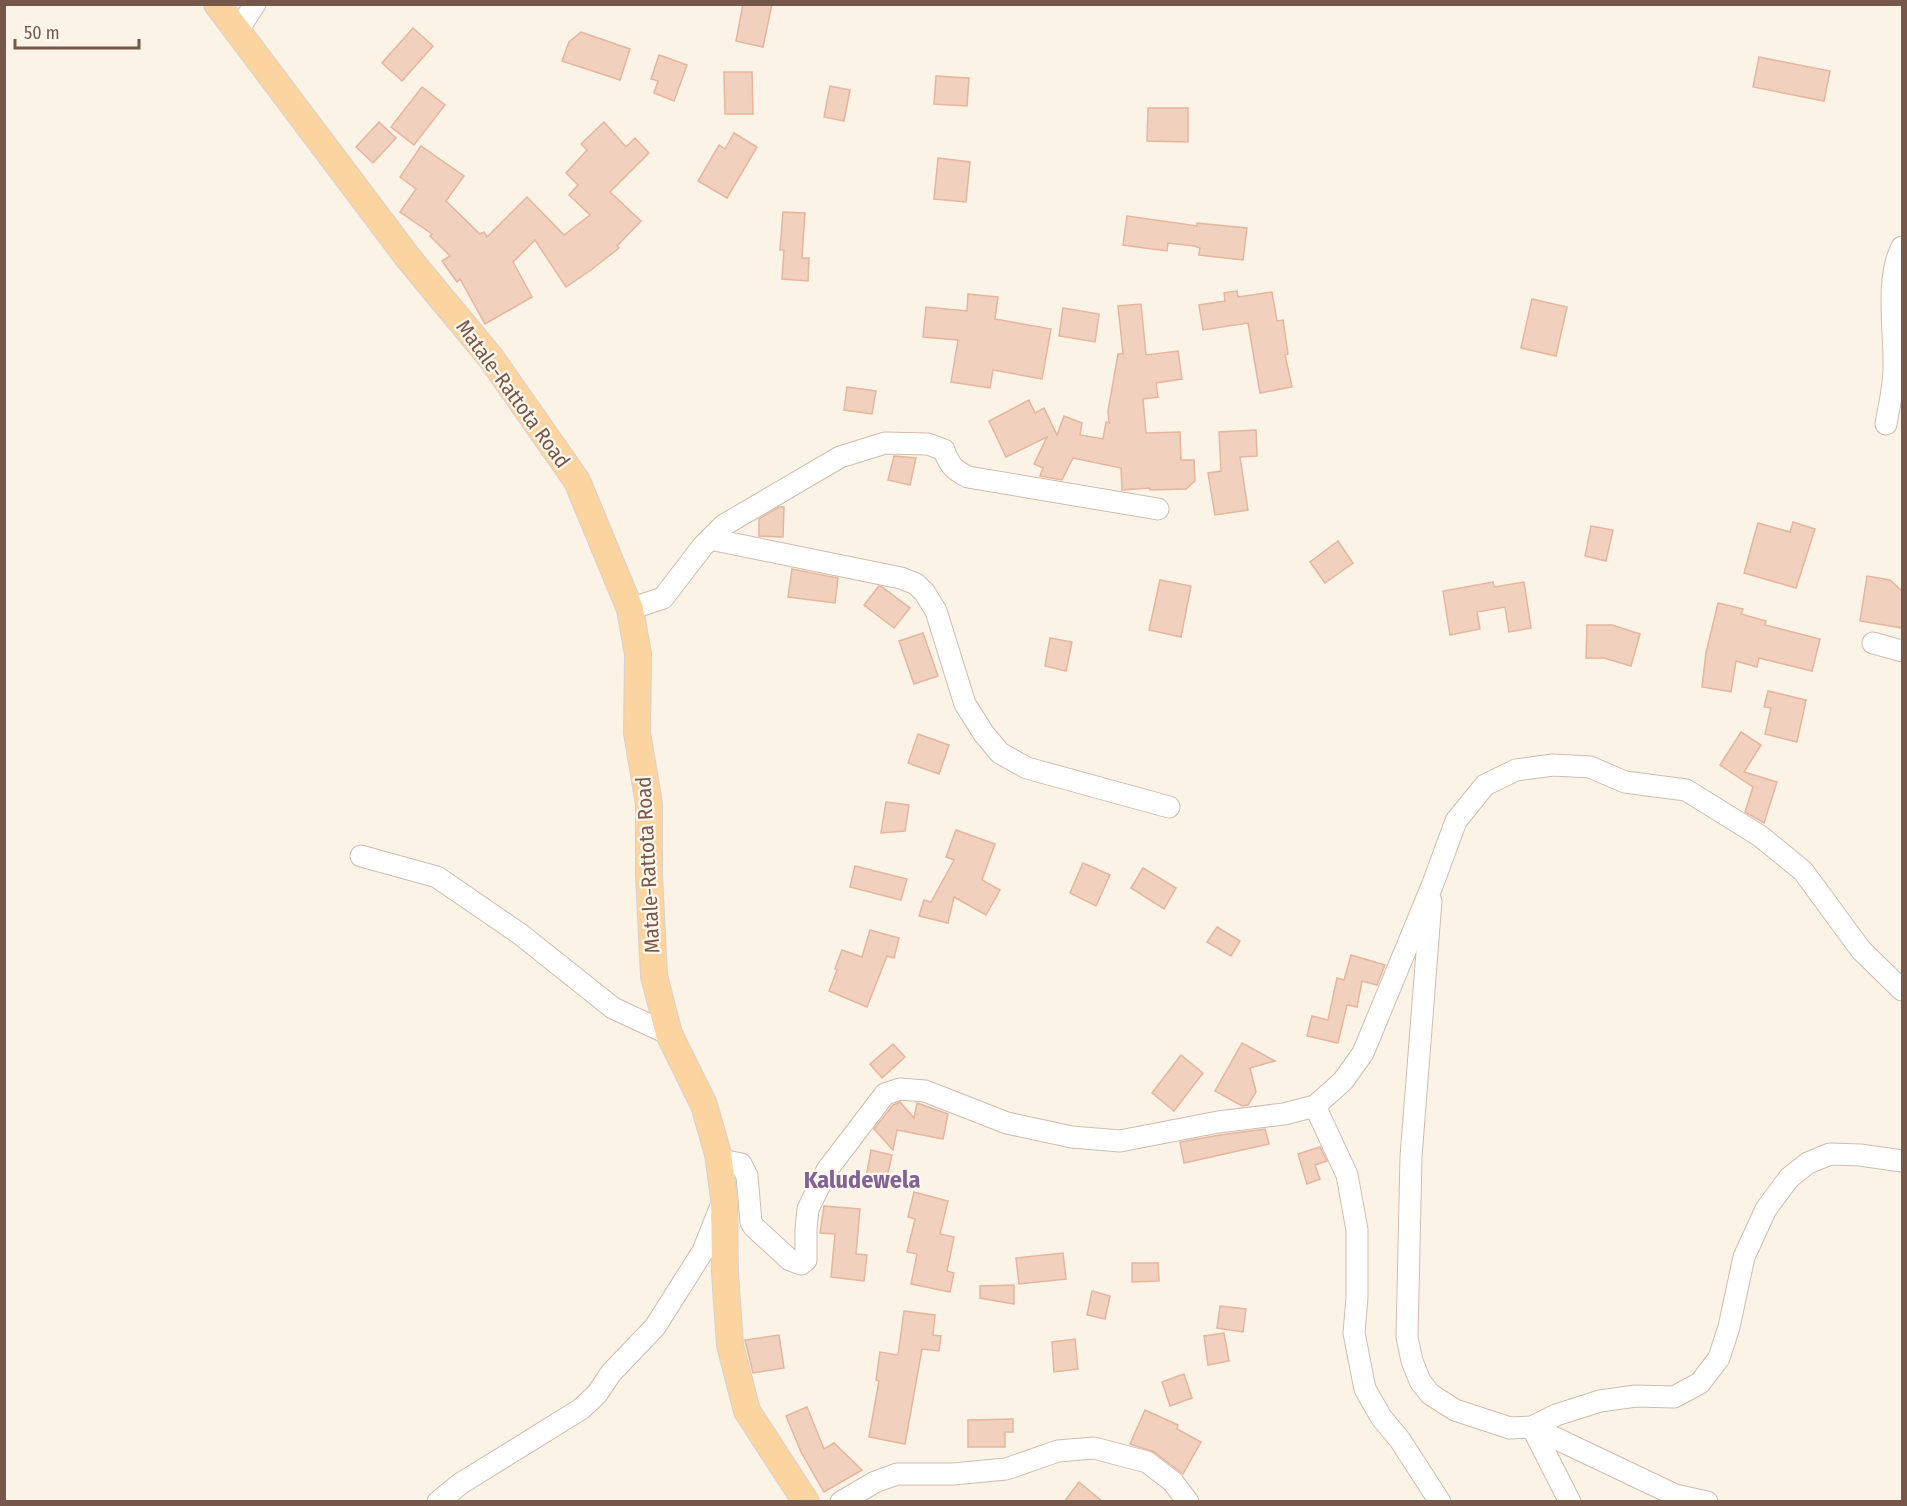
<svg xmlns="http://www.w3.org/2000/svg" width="1907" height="1506" viewBox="0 0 1907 1506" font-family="'Fira Sans Condensed',sans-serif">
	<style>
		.building { fill: #f2d0be; stroke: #e5b59e; stroke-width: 1.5 }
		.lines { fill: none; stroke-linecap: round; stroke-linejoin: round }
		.minor-casing { stroke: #d0bcaf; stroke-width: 23 }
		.major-casing { stroke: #d9d0cd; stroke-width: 28 }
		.minor { stroke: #fff; stroke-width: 21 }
		.major { stroke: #fbd49f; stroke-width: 26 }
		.labels { text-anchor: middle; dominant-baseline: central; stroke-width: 4.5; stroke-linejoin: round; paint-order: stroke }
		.street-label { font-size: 21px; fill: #76584b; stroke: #fff7ed }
		.quarter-label { font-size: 24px; font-weight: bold; fill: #806393; stroke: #fff7ed }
	</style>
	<rect width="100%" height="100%" fill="#fcf3e7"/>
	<g class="building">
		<path d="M743 4H772L763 47 736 41Z"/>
		<path d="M413 28 433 46 402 81 382 63Z"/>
		<path d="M581 32 630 49 620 80 562 61 569 42Z"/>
		<path d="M659 55 687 65 674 101 654 93 658 81 651 79Z"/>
		<path d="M1759 57 1830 71 1824 101 1753 87Z"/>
		<path d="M724 72H752L753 114H725Z"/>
		<path d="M936 76 969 78 967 106 934 104Z"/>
		<path d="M830 86 850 90 844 121 824 117Z"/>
		<path d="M422 87 445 105 414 145 391 127Z"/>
		<path d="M1148 108H1188V142L1147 141Z"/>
		<path d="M379 122 396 138 373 163 356 147Z"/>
		<path d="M604 122 626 147 635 138 649 153 610 192 641 221 617 246 619 248 591 270 566 287 535 240 513 262 532 297 485 324 460 279 457 282 442 261 450 256 430 236 432 234 400 212 416 189 400 177 421 146 464 176 446 201 480 234 484 232 487 237 527 197 564 235 590 215 569 195 578 185 566 173 587 150 581 144Z"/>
		<path d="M734 133 757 147 727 198 698 181 719 145 725 149Z"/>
		<path d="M938 158 970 162 966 202 934 199Z"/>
		<path d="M783 212 805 213 802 258H809L808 281 782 279 784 250H780Z"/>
		<path d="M1127 216 1197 226V223L1247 228 1243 260 1199 255 1200 248 1194 246 1168 243 1167 251 1123 245Z"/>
		<path d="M1237 291 1238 297 1272 292 1277 321 1283 320 1288 354 1285 355 1292 387 1260 393 1248 323 1203 330 1199 305 1225 301 1224 293Z"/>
		<path d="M968 294 998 297 995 319 1051 329 1042 379 993 370 990 388 951 382 958 340 923 337 926 307 967 311Z"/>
		<path d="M1532 299 1567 307 1556 356 1521 348Z"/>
		<path d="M1141 304 1146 355 1178 351 1182 379 1156 383 1158 397 1143 399 1146 433 1180 432 1181 460H1194L1195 481 1186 489 1150 490V488L1122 490 1121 468 1073 458 1062 480 1040 476 1043 468 1034 464 1047 437 1006 457 989 421 1029 400 1035 413 1044 408 1057 435 1064 416 1082 423 1080 435 1103 439 1106 422 1109 423 1108 411 1118 354H1123L1118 306Z"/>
		<path d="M1063 308 1099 314 1095 342 1059 336Z"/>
		<path d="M847 387 876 391 872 414 844 410Z"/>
		<path d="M1256 430 1257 456 1240 457 1248 510 1215 515 1208 473 1221 471 1219 432Z"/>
		<path d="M894 456 916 458 910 485 888 480Z"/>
		<path d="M779 507H784L783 537 759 536V519Z"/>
		<path d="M1793 522 1815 529 1796 588 1744 573 1758 523 1790 532Z"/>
		<path d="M1591 526 1613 530 1606 561 1585 556Z"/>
		<path d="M1338 541 1353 563 1325 583 1310 562Z"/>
		<path d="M792 569 838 578 835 603 788 597Z"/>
		<path d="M1867 576 1890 580 1902 591V628L1860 621Z"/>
		<path d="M1160 580 1191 586 1181 637 1149 630Z"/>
		<path d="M1493 582 1494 587 1524 582 1531 628 1509 632 1505 607 1477 612 1480 629 1450 635 1443 591Z"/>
		<path d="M879 586 882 587 910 608 894 628 864 605Z"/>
		<path d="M1718 603 1743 609 1741 614 1766 621 1765 625 1820 639 1812 671 1759 658 1757 667 1736 661 1731 692 1702 687 1706 653Z"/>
		<path d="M1587 625H1612L1640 634 1631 666 1604 658H1586Z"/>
		<path d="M923 633 938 676 914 684 899 641Z"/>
		<path d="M1050 638 1072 642 1066 671 1045 666Z"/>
		<path d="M1768 691 1806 700 1797 742 1765 734 1771 708 1764 707Z"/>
		<path d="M1741 732 1761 745 1744 772 1777 782 1764 823 1745 812 1753 787 1720 765Z"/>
		<path d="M918 734 949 745 939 774 908 763Z"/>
		<path d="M886 802 909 805 905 831 881 833Z"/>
		<path d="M956 830 995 844 982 880 1000 890 986 915 954 897 948 923 919 916 924 900 931 902 954 860 946 857Z"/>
		<path d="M1083 863 1110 875 1096 906 1070 893Z"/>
		<path d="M855 866 907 879 901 900 850 887Z"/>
		<path d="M1143 868 1176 888 1164 909 1131 888Z"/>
		<path d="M1217 927 1240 941 1231 956 1207 942Z"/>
		<path d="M870 930 899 938 894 958 887 956 867 1007 829 991 837 970 835 969 842 950 862 957Z"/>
		<path d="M1351 955 1385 965 1377 985 1362 981 1357 1007 1347 1005 1338 1043 1307 1036 1312 1016 1328 1020 1337 978 1344 980Z"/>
		<path d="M1242 1043 1275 1061 1250 1068 1256 1092 1248 1105 1242 1106 1215 1091Z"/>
		<path d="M893 1044 905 1057 882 1078 870 1064Z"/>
		<path d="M1181 1055 1203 1073 1174 1111 1152 1093Z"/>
		<path d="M900 1102 914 1118 917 1103 948 1114 943 1139 897 1130 893 1150 874 1129 893 1105Z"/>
		<path d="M1265 1129 1269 1144 1184 1163 1180 1142 1220 1135Z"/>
		<path d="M1320 1147 1327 1161 1315 1165 1320 1179 1307 1184 1298 1154Z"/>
		<path d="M871 1150 892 1155 885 1187 865 1183Z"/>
		<path d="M914 1192 948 1201 940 1234 954 1237 947 1271 954 1273 950 1292 911 1284 917 1254 907 1252 915 1219 908 1217Z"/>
		<path d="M824 1206 860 1209 856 1254 867 1255 864 1281 831 1277 835 1234 820 1233Z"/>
		<path d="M1063 1253 1066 1279 1019 1284 1016 1258Z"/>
		<path d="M1132 1263H1158L1159 1281 1132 1282Z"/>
		<path d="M1014 1285V1304L980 1298V1286Z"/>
		<path d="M1092 1291 1110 1296 1105 1319 1087 1315Z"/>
		<path d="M1220 1306 1246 1309 1243 1332 1217 1328Z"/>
		<path d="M904 1311 935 1315 933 1335 941 1336 939 1351 922 1349 905 1444 869 1437 879 1381 876 1380 880 1352 898 1355Z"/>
		<path d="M1224 1333 1229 1361 1208 1365 1204 1336Z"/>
		<path d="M779 1335 784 1368 753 1373 745 1340Z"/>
		<path d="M1075 1339 1078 1369 1054 1372 1052 1342Z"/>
		<path d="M1184 1374 1192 1398 1170 1406 1162 1382Z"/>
		<path d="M807 1407 824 1449 834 1443 862 1470 824 1492 801 1452 786 1416Z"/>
		<path d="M1145 1410 1178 1425 1177 1429 1201 1442 1183 1474 1154 1452 1130 1444Z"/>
		<path d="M1013 1419V1432H1005V1447H968V1420Z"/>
		<path d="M1079 1482 1103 1502H1064Z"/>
	</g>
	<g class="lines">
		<defs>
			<g id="minor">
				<path d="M238 30 255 4"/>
				<path d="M1886 424C1889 406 1894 387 1894 368 1895 333 1885 278 1902 247"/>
				<path d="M710 539 901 578 916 584 925 593 936 611 965 704 984 734 1000 753 1027 768 1169 807"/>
				<path d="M630 609 663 598 703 546 724 525 840 457 885 443 928 444 944 450C949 465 954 470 968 477L1158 509"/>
				<path d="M1873 643 1902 651"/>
				<path d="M361 856 437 877 520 934 613 1008 669 1034"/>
				<path d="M1431 901 1411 1157 1407 1337 1412 1361 1420 1381 1430 1394 1455 1410 1510 1428 1532 1427 1556 1415 1600 1401 1636 1396 1674 1397 1700 1383 1719 1358 1729 1327 1744 1257 1766 1209 1789 1178 1808 1163 1830 1154 1860 1155 1902 1161"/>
				<path d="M1315 1106 1347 1175 1357 1230V1297L1354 1333 1365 1389 1381 1417 1400 1440 1440 1502"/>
				<path d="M719 1164 731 1162 741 1164 747 1176 751 1222 754 1227 790 1260 801 1264 806 1260V1229L808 1209 827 1170 885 1094 900 1089 925 1091 1007 1123 1072 1137 1120 1141 1218 1122 1284 1114 1315 1106 1343 1081 1363 1053 1432 886 1456 821 1485 785 1516 770 1553 765 1590 767 1625 782 1686 790 1760 836 1803 871 1861 950 1902 990"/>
				<path d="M1532 1427 1675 1495 1707 1502"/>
				<path d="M1532 1427 1570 1502"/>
				<path d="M438 1502 460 1484 581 1409 597 1394 611 1373 655 1327 703 1251 722 1203"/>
				<path d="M841 1502 875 1482 897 1474H953L1006 1469 1058 1451 1094 1448 1147 1462 1173 1482 1188 1502"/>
			</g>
			<path id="major" d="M217 4 409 259 491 358 577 481 630 609 638 654 637 733 649 804V875L654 976 669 1034 704 1105 718 1154 724 1198 725 1273 730 1345 747 1411 806 1502"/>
		</defs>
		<use href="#minor" class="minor-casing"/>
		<use href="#major" class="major-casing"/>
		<use href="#minor" class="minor"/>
		<use href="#major" class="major"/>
	</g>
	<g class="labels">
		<g class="street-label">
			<text transform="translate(513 394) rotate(54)">Matale-Rattota Road</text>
			<text transform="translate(648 865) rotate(-93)">Matale-Rattota Road</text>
		</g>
		<g class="quarter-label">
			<text x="862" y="1180">Kaludewela</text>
		</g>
	</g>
	<rect width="1907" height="1506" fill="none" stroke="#76584b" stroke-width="12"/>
	<path d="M15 39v9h124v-9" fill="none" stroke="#76584b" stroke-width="3"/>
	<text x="24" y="39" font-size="18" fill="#76584b" stroke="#fff7ed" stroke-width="4.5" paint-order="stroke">50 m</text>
</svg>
